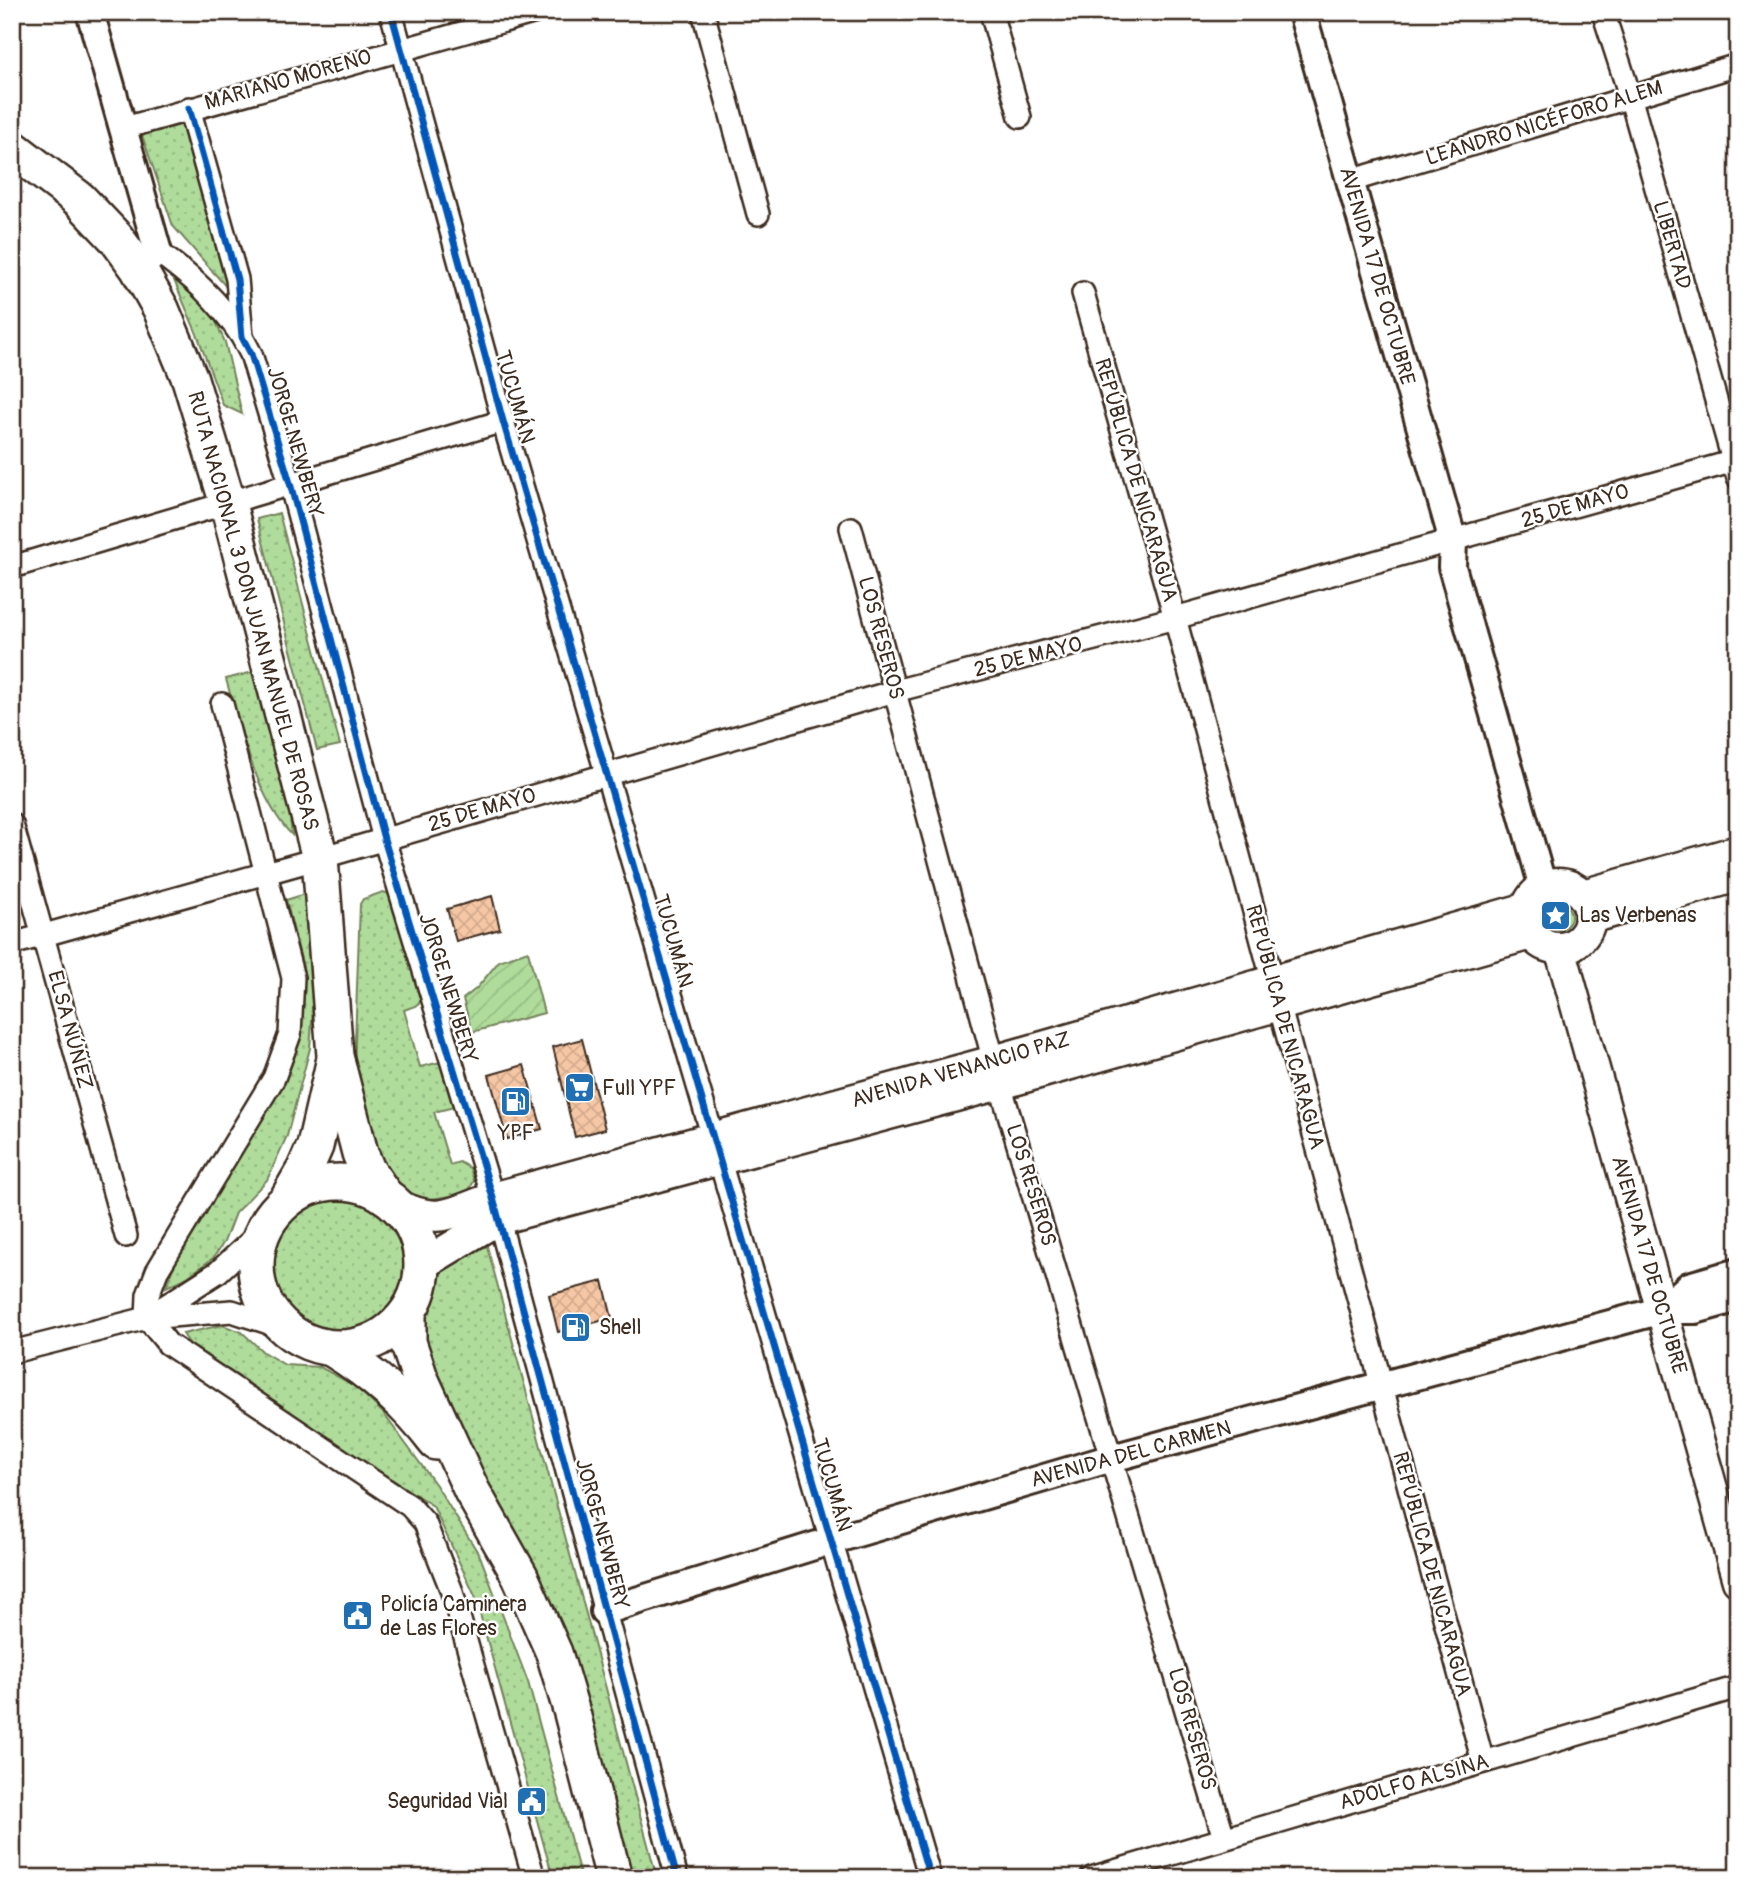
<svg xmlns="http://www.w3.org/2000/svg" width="1750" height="1890" viewBox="0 0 1750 1890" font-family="Pangolin,sans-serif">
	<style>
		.grass { fill: url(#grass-dots); stroke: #75835c; stroke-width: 2 }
		.garden { fill: url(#garden-furrows); stroke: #75835c; stroke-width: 2 }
		.building { fill: url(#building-cross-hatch); stroke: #3b2a1e; stroke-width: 2 }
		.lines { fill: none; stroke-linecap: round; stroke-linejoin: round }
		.minor-casing { stroke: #3b2a1e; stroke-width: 26 }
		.tertiary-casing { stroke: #3b2a1e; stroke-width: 32 }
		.secondary-casing { stroke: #3b2a1e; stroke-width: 35 }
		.trunk-casing { stroke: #3b2a1e; stroke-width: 40 }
		.minor { stroke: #fff; stroke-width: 21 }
		.tertiary { stroke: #fff; stroke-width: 26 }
		.secondary { stroke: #fff; stroke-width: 30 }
		.trunk { stroke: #fff; stroke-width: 35 }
		.cycleway-casing { stroke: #fff; stroke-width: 11 }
		.cycleway { stroke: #0057b8; stroke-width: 7 }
		.labels { text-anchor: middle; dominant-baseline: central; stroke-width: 5; stroke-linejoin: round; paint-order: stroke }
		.street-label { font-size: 21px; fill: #3b2a1e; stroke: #fff }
		.poi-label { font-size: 21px; fill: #3b2a1e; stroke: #fff; text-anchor: start }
	</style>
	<defs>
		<pattern id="grass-dots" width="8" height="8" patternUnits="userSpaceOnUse" patternTransform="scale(1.75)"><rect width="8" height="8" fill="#afdc9b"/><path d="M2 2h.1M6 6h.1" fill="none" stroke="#97bd85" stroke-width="1.8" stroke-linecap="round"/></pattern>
		<pattern id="garden-furrows" width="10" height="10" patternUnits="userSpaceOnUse" patternTransform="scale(1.75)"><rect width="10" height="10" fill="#afdc9b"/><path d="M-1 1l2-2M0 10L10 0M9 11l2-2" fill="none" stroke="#97bd85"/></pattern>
		<pattern id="building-cross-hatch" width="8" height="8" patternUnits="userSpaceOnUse" patternTransform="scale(1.75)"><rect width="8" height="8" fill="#f6c7a5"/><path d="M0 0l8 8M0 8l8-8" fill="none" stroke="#d4ab8e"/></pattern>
	</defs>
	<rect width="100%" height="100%" fill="#fff"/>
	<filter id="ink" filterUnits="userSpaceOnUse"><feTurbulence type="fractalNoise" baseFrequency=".0143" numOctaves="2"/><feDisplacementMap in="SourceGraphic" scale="14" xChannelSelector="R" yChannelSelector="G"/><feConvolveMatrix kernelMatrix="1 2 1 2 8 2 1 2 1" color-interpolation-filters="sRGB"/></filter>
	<g filter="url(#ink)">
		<g class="grass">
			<path d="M184 124 229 290 173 226 142 135Z"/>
			<path d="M171 273 209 306 225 342 242 414 223 405 197 334Z"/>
			<path d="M279 513 340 745 317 750 257 519Z"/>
			<path d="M253 672 290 815 292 835C258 801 239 726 226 679Z"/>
			<path d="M383 892 393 895 423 996 418 1005 404 1010 420 1067 441 1062 454 1107 434 1112 450 1165 459 1162 470 1168 474 1181 469 1190 458 1195 430 1199 410 1196 391 1185 374 1157 354 1070 360 904 363 899Z"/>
			<path d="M308 893 317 957 310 1048 287 1136 267 1180 235 1213 224 1242 213 1258 186 1278 166 1287 174 1265 282 1083 301 1035 304 971 286 900Z"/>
			<circle cx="1558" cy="916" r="13"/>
			<circle cx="338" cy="1265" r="66"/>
			<path d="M487 1246 657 1878H625L423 1363 422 1307 430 1288 446 1262Z"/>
			<path d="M222 1325 242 1332 263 1352 285 1365 320 1367 355 1386 383 1413 436 1485 480 1556 528 1682 581 1878H553L475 1596 433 1506 195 1352 183 1334Z"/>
		</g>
		<path class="garden" d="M528 951 544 1013 472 1032 463 999 477 988 499 961Z"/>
		<g class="building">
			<path d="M492 896 500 929 456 941 447 909Z"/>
			<path d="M582 1039 605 1129 575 1137 553 1047Z"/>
			<path d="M524 1065 542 1129 507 1139 489 1075Z"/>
			<path d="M603 1281 612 1318 558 1332 549 1295Z"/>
		</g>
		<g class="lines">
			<defs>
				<g id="minor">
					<path d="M391 12 503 421 930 1878"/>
					<path d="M703 12 758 214"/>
					<path d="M991 12 1020 117"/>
					<path d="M1603 12 1630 96 1738 478"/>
					<path d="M189 108 237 279 242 337 251 354 290 483 384 839 493 1198 677 1878"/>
					<path d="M121 129 536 12"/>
					<path d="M1350 181 1738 65"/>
					<path d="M158 252C191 276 218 300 240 334"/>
					<path d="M1083 293 1175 618 1483 1762"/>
					<path d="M851 528 1000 1084 1224 1838"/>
					<path d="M12 567 503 421"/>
					<path d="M222 704 293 978 290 1034 274 1078 157 1271 148 1295 147 1318 168 1344 410 1506 425 1523 451 1589 534 1878"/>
					<path d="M12 824 126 1236"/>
					<path d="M12 944 320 858 895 691 1175 618 1738 460"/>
					<path d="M148 1317 218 1272 265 1228"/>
					<path d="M12 1352 147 1318 232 1311 284 1328"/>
					<path d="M1091 1878 1738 1687"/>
				</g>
				<g id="tertiary">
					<path d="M90 12 158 252 138 268"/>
					<path d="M1302 12 1453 541 1452 567 1543 887"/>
					<path d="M1662 1310 1689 1286 1738 1272"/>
					<path d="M604 1611 830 1541 1112 1458 1662 1310H1695L1738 1298"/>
				</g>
				<g id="secondary">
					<circle cx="1558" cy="916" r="32"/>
					<path d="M1583 895 1738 851"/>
					<path d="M1590 918 1738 876"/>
					<path d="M1560 948 1738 1581"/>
					<path d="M395 1204C439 1226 450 1213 493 1198L994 1061 1527 908"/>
					<path d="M422 1265 498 1219 1000 1084 1531 934"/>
				</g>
				<g id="trunk">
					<path d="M12 148 80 200 116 238 138 268 161 309 190 379 228 504 320 858 335 1056 360 1153 367 1170 385 1196"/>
					<circle cx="339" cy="1265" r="83"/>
					<path d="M287 1200 305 1169 315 1146 334 1063"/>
					<path d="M408 1312V1342L420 1378 472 1491 520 1576 554 1653 572 1713 614 1878"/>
					<path d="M333 1349C374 1374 407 1404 436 1442"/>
				</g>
			</defs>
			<use href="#minor" class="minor-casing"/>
			<use href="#tertiary" class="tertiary-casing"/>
			<use href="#secondary" class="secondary-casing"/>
			<use href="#trunk" class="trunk-casing"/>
			<use href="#minor" class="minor"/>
			<use href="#tertiary" class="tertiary"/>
			<use href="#secondary" class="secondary"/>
			<use href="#trunk" class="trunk"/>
			<defs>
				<g id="cycleway">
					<path d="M391 12 503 421 930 1878"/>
					<path d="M189 108 237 279 242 337 251 354 290 483 384 839 493 1198 677 1878"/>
				</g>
			</defs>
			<use href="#cycleway" class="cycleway-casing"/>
			<use href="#cycleway" class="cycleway"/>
		</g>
	</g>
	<defs>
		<symbol id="sight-square" viewBox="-11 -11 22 22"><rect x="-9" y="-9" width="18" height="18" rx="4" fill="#1f6fb2" stroke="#fff"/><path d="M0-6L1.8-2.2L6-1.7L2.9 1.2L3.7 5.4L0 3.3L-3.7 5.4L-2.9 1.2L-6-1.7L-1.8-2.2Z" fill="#fff"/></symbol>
		<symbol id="supermarket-square" viewBox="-11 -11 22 22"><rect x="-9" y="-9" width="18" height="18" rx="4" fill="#1f6fb2" stroke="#fff"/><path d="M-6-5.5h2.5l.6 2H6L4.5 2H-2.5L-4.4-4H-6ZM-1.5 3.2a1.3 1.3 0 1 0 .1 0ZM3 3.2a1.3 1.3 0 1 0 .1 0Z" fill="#fff"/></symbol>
		<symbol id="fuel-square" viewBox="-11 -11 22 22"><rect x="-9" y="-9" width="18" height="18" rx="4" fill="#1f6fb2" stroke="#fff"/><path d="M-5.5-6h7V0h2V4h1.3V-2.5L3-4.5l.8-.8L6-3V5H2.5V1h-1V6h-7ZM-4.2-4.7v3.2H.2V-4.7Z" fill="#fff"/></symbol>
		<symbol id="civic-square" viewBox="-11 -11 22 22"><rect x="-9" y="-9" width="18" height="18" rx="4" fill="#1f6fb2" stroke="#fff"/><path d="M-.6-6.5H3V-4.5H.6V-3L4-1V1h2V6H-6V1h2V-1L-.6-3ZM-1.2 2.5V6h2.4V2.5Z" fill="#fff"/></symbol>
	</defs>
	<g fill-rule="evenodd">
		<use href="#sight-square" x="1538" y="898" width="35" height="35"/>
		<use href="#supermarket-square" x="562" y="1070" width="35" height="35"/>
		<use href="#fuel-square" x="498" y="1084" width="35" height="35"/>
		<use href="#fuel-square" x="558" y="1310" width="35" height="35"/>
		<use href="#civic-square" x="340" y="1598" width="35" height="35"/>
		<use href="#civic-square" x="514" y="1784" width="35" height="35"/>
	</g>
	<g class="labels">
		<g class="street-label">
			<text transform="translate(288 80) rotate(-16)">MARIANO MORENO</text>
			<text transform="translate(1544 123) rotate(-17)">LEANDRO NICÉFORO ALEM</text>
			<text transform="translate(1672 245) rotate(74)">LIBERTAD</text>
			<text transform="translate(1377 276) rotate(74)">AVENIDA 17 DE OCTUBRE</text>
			<text transform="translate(515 397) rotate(74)">TUCUMÁN</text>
			<text transform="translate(295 442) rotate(74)">JORGE NEWBERY</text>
			<text transform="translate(1136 480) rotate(74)">REPÚBLICA DE NICARAGUA</text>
			<text transform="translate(1575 506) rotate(-16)">25 DE MAYO</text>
			<text transform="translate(253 611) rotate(75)">RUTA NACIONAL 3 DON JUAN MANUEL DE ROSAS</text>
			<text transform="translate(881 638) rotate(75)">LOS RESEROS</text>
			<text transform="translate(1028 657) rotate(-14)">25 DE MAYO</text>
			<text transform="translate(482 810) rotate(-16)">25 DE MAYO</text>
			<text transform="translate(673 941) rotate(74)">TUCUMÁN</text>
			<text transform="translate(448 988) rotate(73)">JORGE NEWBERY</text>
			<text transform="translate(1285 1027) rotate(75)">REPÚBLICA DE NICARAGUA</text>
			<text transform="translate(70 1030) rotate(75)">ELSA NÚÑEZ</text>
			<text transform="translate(961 1070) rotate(-16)">AVENIDA VENANCIO PAZ</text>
			<text transform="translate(1031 1185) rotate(73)">LOS RESEROS</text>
			<text transform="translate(1649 1265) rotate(74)">AVENIDA 17 DE OCTUBRE</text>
			<text transform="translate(1131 1454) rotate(-15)">AVENIDA DEL CARMEN</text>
			<text transform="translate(832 1485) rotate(74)">TUCUMÁN</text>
			<text transform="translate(602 1534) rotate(75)">JORGE NEWBERY</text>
			<text transform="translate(1432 1574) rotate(75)">REPÚBLICA DE NICARAGUA</text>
			<text transform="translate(1192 1729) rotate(74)">LOS RESEROS</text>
			<text transform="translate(1414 1782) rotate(-16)">ADOLFO ALSINA</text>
		</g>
		<g class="poi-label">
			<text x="1579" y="915">Las Verbenas</text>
			<text x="602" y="1088">Full YPF</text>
			<text x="516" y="1133" text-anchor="middle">YPF</text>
			<text x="599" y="1327">Shell</text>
			<text x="380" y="1604">Policía Caminera<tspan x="380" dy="24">de Las Flores</tspan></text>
			<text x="508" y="1801" text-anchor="end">Seguridad Vial</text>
		</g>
	</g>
	<rect width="1750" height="1890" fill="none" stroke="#fff" stroke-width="42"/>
	<rect x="21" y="21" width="1708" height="1848" fill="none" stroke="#3b2a1e" stroke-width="2.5" filter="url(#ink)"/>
</svg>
